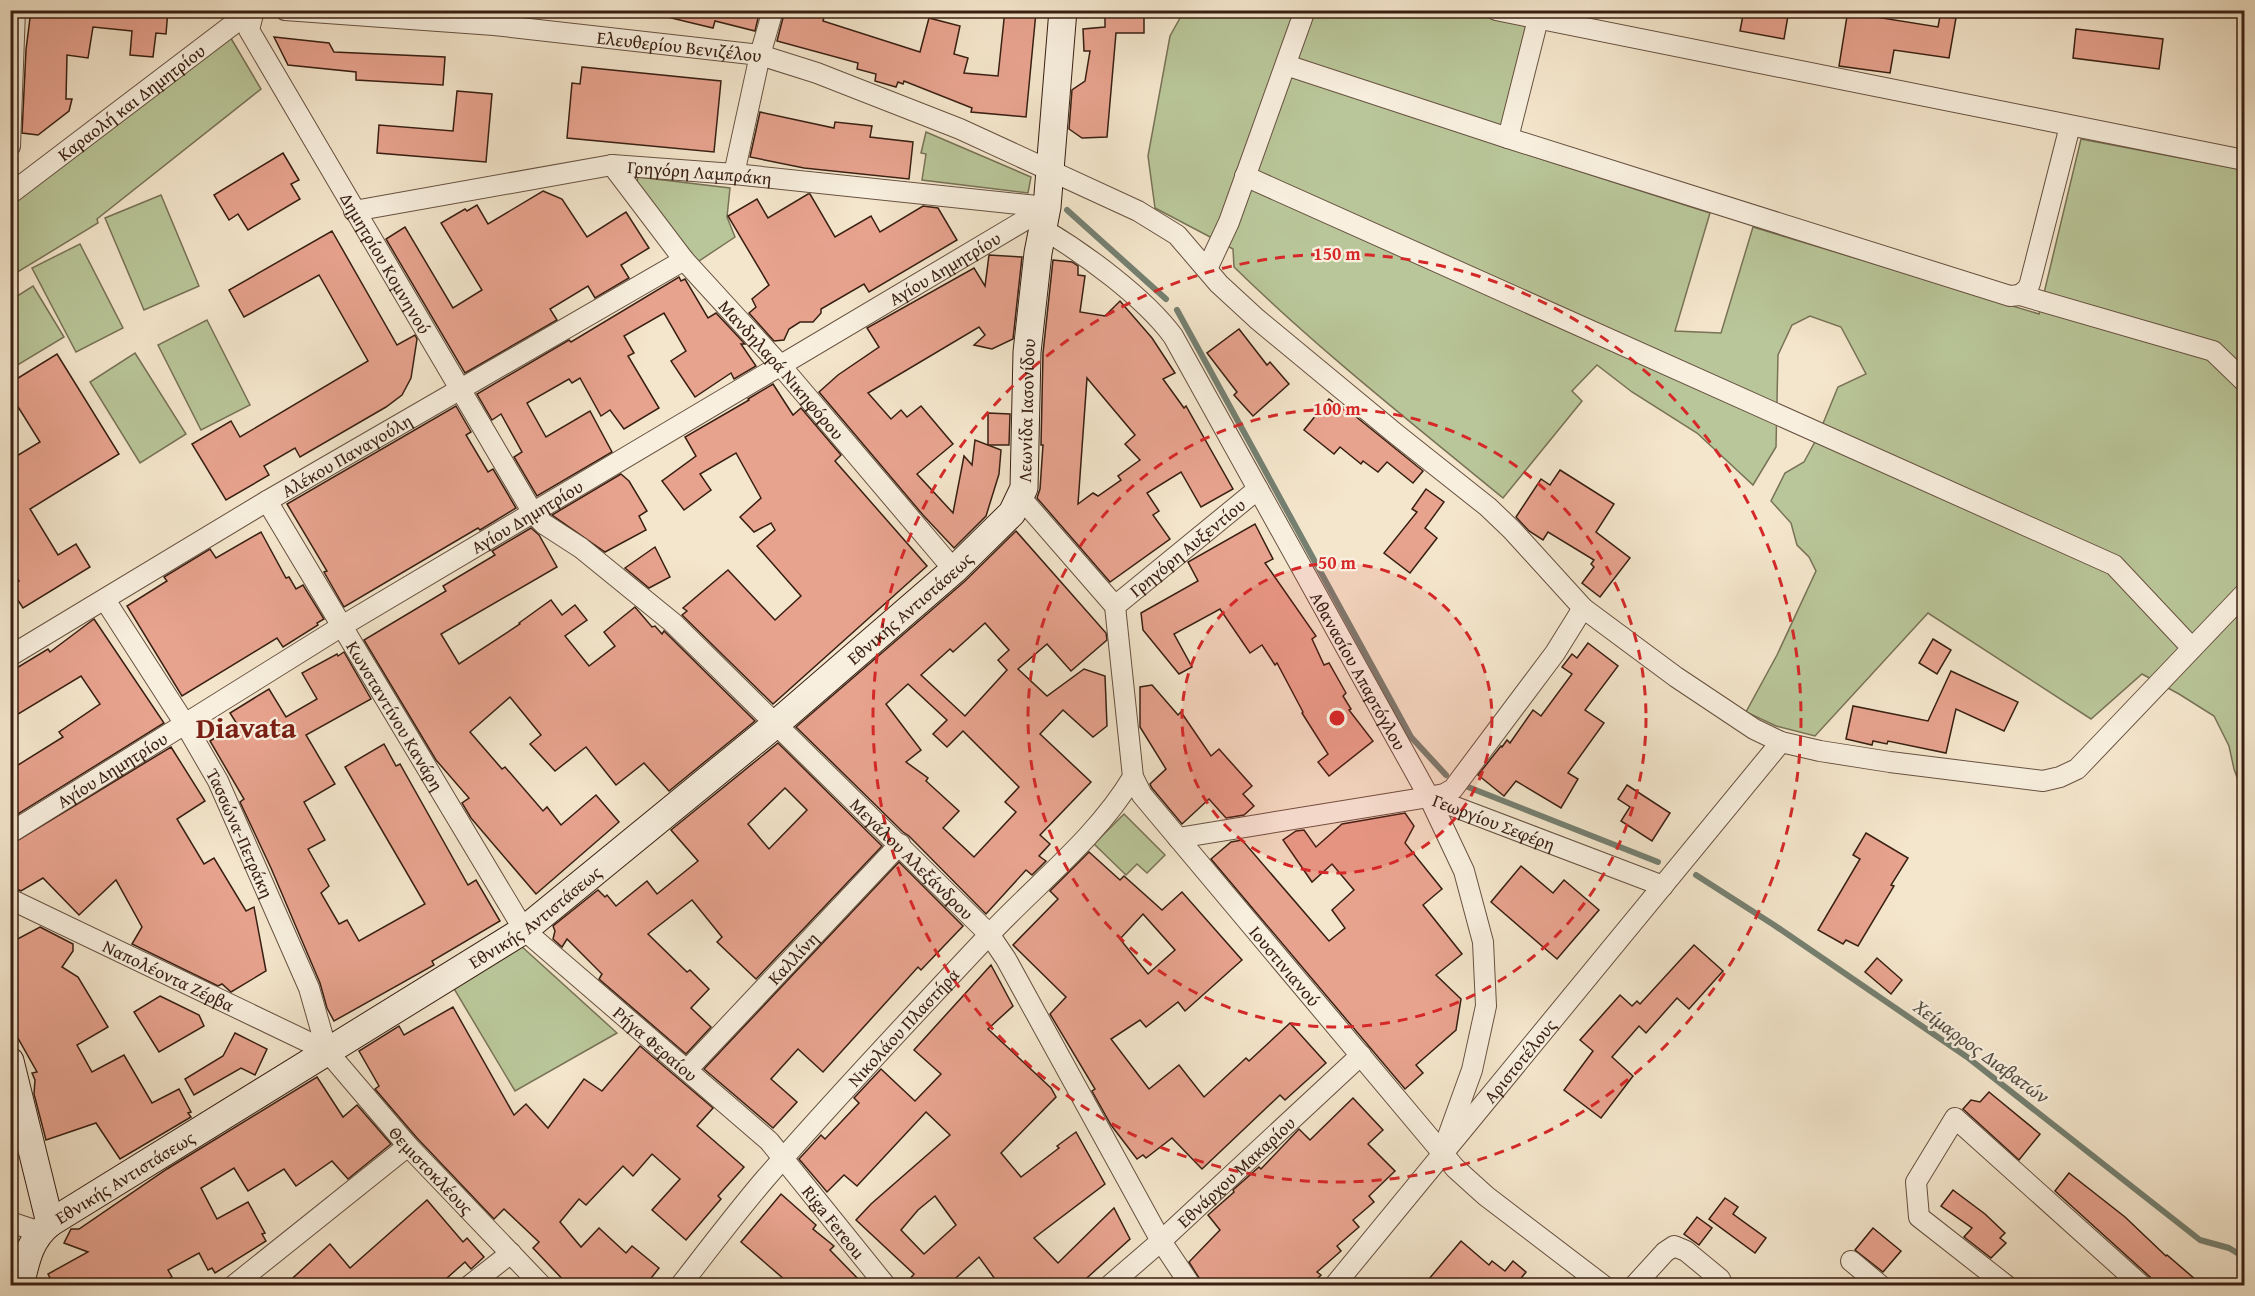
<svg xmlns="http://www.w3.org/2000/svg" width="2255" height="1296" viewBox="0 0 2255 1296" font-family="'Gentium Book Plus',serif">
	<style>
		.green { fill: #b9c699; stroke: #787256; stroke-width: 1.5 }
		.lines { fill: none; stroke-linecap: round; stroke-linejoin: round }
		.stream { stroke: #758071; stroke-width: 6 }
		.building { fill: #e8a38f; stroke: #381f12; stroke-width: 1.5; fill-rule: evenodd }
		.street-casing { stroke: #675140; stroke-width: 22 }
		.secondary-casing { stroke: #381f12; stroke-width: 29 }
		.street { stroke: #f8efde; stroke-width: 20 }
		.secondary { stroke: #f8efde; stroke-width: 27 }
		.ring { fill: none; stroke: #d62828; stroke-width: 3; stroke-dasharray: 10 8 }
		.labels { text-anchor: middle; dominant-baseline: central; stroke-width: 4.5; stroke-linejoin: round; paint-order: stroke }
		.street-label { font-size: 18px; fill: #381f12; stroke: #f8efde }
		.water-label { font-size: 20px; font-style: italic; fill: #564f42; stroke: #f8efde }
		.town-label { font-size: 30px; font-weight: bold; fill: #7a1f14; stroke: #f8efde }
		.centre { fill: #d62828; stroke: #f8efde; stroke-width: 3 }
		.ring-label { font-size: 18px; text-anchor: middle; font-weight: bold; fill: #d62828; stroke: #f8efde; stroke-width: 4.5; stroke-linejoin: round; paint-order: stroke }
	</style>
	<rect width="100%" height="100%" fill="#f4e6cc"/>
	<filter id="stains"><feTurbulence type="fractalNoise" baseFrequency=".00333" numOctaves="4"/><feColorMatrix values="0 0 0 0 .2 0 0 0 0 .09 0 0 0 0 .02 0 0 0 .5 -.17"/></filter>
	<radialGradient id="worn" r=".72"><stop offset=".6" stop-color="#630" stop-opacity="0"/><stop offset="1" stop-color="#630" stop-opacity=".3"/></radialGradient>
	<g class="green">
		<path d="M1477 10 1533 22 1501 146 1710 213 1675 331 1721 333 1753 227 2039 314 2081 139 2244 170V796L2234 769 2229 746 2214 716 2179 694 2142 674 2091 719 1928 613 1815 736 1776 726 1746 712 1777 655 1816 571 1809 557 1797 545 1791 523 1771 501 1785 473 1804 462 1817 438 1838 387 1866 374 1841 327 1810 316 1792 325 1778 355 1776 447 1753 485 1697 433 1632 392 1597 365 1572 391 1582 401 1503 498C1412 423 1319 350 1234 267L1233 249 1155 208 1148 156 1170 36 1184 11Z"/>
		<path d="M229 35 261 89 97 219 98 223 11 276 10 206Z"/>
		<path d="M926 132 1031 177 1028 193 922 180 926 154 921 153Z"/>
		<path d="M638 177 730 188 727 217 735 237 699 261 689 253 636 187Z"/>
		<path d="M161 195 199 286 144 310 105 218Z"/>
		<path d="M80 244 123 328 76 352 32 268Z"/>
		<path d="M33 286 64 337 11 369V300Z"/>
		<path d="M207 320 250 405 201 430 158 345Z"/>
		<path d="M135 353 186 434 140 463 90 382Z"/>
		<path d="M1124 814 1165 855 1147 873 1137 864 1126 875 1094 844Z"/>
		<path d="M520 945 617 1033 515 1091 453 987Z"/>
	</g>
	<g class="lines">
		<g class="stream">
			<path d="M1067 210 1166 299"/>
			<path d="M1177 310 1411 737 1446 775"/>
			<path d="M1468 787 1658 862"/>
			<path d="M1696 875 1774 925 1967 1057 2200 1240 2229 1248 2244 1257"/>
		</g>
	</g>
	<g class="building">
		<path d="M31 10H168L166 34 156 33 153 57 130 55 132 31 93 27 88 58 67 55 66 99H72L69 111 38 135 22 133 26 50Z"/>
		<path d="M668 10H760L755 31 715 21 713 28 667 17Z"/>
		<path d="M785 10H826L823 21 920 52 929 18 960 26 954 54 968 58 964 73 998 76 1005 10 1036 12 1026 117 971 112 972 108 904 81 903 84 898 82 896 87 875 81 876 74 857 69 858 63 777 41Z"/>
		<path d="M1105 10H1144V33H1116L1107 137 1082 138 1069 129 1072 90 1085 81 1090 51H1084L1083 29 1105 27Z"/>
		<path d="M1744 10H1789L1784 39 1740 31Z"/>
		<path d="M1848 10H1870L1869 16 1938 27 1940 16 1956 18 1949 58 1894 50 1890 73 1839 66Z"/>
		<path d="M2076 29 2163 39 2159 69 2073 58Z"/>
		<path d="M274 37 329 43 334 52 445 57 443 85 356 80V72L288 65Z"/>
		<path d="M582 67 721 81 714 152 567 138 572 83 580 84Z"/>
		<path d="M457 91 492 94 486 162 377 153 379 125 453 131Z"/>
		<path d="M760 112 834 128 835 122 872 126 870 137 913 142 909 179 804 168 750 157Z"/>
		<path d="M283 153 299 180 291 184 300 199 248 230 238 214 229 220 214 195Z"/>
		<path d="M543 191 562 199 587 237 626 212 649 248 621 265 629 278 595 298 588 286 550 309 557 320 465 373 386 239 405 227 453 308 482 290 441 223 465 209 467 211 477 205 488 224Z"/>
		<path d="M808 194H810L835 237 871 216 880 232 923 206 938 208 957 240 869 292 864 284 821 309V313L813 322H800L789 329 784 340 774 341 749 313 756 307 752 299 769 285 728 216 757 199 768 218Z"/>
		<path d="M332 231 397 345 415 335 417 339 411 378 402 395 386 407 300 457 295 448 264 466 269 475 226 500 192 444 231 421 240 437 368 361 319 275 244 317 229 290Z"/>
		<path d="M989 255 1022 257 1013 339 992 349 974 345 985 335 979 327 868 393 891 419 901 410 907 417 921 406 953 444 917 474 953 513 964 456 972 465 975 440 1001 450 999 474 986 516 954 548 923 515 819 392 838 375 879 347 867 328 974 268 985 286Z"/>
		<path d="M1053 260 1072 262 1078 266V275L1085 276 1080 312 1105 316 1120 301 1152 338 1175 373 1163 379 1184 408 1186 406 1233 489 1201 507 1181 472 1147 493 1159 511 1153 515 1170 539 1110 582 1037 498 1040 489 1043 445H1041L1043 353ZM1087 378 1135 435 1125 444 1140 460 1118 476 1121 480 1098 496 1093 493 1078 504Z"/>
		<path d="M679 277 681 281 685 279 708 318 716 313 745 344H741L756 366 734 379 731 373 695 397 671 361 686 351 664 313 624 336 634 353 628 356 659 408 624 429 610 410 601 416 580 378 572 383 569 379 527 403 546 437 590 411 612 452 537 496 514 457 522 452 501 414 492 420 477 394 569 340 571 342Z"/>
		<path d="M1239 329 1267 365 1270 362 1289 384 1253 416 1234 395 1237 392 1207 353Z"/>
		<path d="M57 354 119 454 30 509 58 555 76 544 90 567 23 608 10 588V586L19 581 10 567V460L40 442 10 394V383Z"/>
		<path d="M773 384 793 415 801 408 841 455 835 461 927 566 773 704 682 615 687 611 683 608 728 570 775 620 801 596 757 546 775 530 771 523 754 532 740 517 761 498 736 453 700 474 711 490 684 510 662 481 696 456 685 437 749 400 748 399Z"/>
		<path d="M1329 399 1342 409 1344 407 1423 471 1413 483 1387 462 1378 472 1363 461 1361 464 1340 447 1334 454 1304 430Z"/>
		<path d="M456 406 471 432 466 435 488 472 493 469 516 508 480 530 478 528 344 607 324 572 327 571 287 504Z"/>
		<path d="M988 413 1010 414 1009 445H988Z"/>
		<path d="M1560 470 1614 504 1596 532 1630 558 1600 597 1582 583 1594 567 1591 564 1594 560 1548 532 1543 540 1529 531 1516 517 1541 479 1550 485Z"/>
		<path d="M621 474 629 481 647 511 639 516 646 530 605 552 552 515Z"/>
		<path d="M1426 489 1444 502 1425 528 1437 538 1410 573 1384 553 1417 512 1412 509Z"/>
		<path d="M1255 524 1273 559 1265 563 1316 636 1312 639 1324 665 1329 663 1346 693 1343 696 1351 709 1349 710 1373 741 1329 776 1318 762 1328 754 1302 713 1303 712 1277 663 1275 665 1262 645 1250 653 1220 609 1174 634 1192 667 1179 674 1143 630 1141 613 1198 581 1188 562Z"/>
		<path d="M531 528 539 535 557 567 441 634 459 664 520 624 519 623 551 600 562 615 575 605 587 620 565 636 589 666 615 646 604 632 635 607 652 627 655 626 662 634 664 631 755 721 669 791 644 763 616 785 586 747 555 771 530 744 541 735 510 697 470 732 502 769 505 767 543 811 547 807 561 825 596 795 619 822 536 894 471 818 462 803 469 798 436 760 364 640 446 591 443 586 495 555 492 551Z"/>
		<path d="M1016 531 1106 633 1107 640 1071 671 1047 644 1018 669 1047 696 1084 669 1105 676 1107 726 1093 737 1063 710 1040 734 1091 782 1040 835 1050 844 1039 856 1046 861 1032 875 1026 870 986 914 909 836 903 832 796 727 964 582ZM985 623 1009 650 998 660 1007 670 965 716 921 675 950 649 953 652ZM908 684 947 720 933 734 947 747 963 731 1019 787 1005 802 1016 812 974 857 943 828 959 811 926 781 928 778 906 762 921 750 886 704Z"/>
		<path d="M261 532 286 578 289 577 296 589 303 585 324 619 317 623 318 625 283 647 277 638 182 696 127 606 167 581 164 577 210 549 216 558Z"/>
		<path d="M655 547 670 577 649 588 625 568Z"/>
		<path d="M94 619 164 723 10 819V770L63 737 59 732 100 704 81 676 10 719V672L48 649 50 652Z"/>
		<path d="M1933 639 1951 650 1937 674 1919 663Z"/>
		<path d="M1588 643 1618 666 1585 710 1604 723 1568 773 1578 779 1561 808 1516 781 1504 796 1478 775 1501 746 1502 747 1507 740 1510 743 1533 710 1541 716 1572 674 1562 667 1572 654 1577 658Z"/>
		<path d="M344 652 371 699 306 735 335 784 304 802 325 840 308 849 329 886 321 893 339 924 347 920 359 941 425 904 345 767 384 744 396 766 400 764 468 885 476 880 500 921 432 961 434 965 334 1021 327 1008 320 983 271 868 240 802 244 799 210 741 237 724 230 713 269 689 286 717 317 699 302 673 337 654 338 656Z"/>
		<path d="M1951 671 2018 702 2004 731 1956 709 1946 753 1888 741 1887 744 1873 741 1872 745 1846 739 1853 706 1928 721Z"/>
		<path d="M1152 685 1178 715 1181 712 1211 756 1219 749 1252 786 1243 794 1254 806 1244 815 1226 818 1209 799 1182 824 1152 788 1150 784 1166 769 1140 727V687Z"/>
		<path d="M778 743 882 846 756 979 717 942 722 937 692 900 648 934 687 972 690 970 709 989 691 1008 711 1027 686 1054 599 979 602 974 567 939 562 947 553 939 555 931 553 926 598 890 605 897 607 895 616 906 647 881 657 894 698 861 671 830ZM785 788 807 810 769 849 748 824Z"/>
		<path d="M171 747 205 801 177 819 204 864 214 858 246 911 254 907 266 971 231 992 222 984 218 986 132 944 142 927 116 880 79 915 43 878 21 891 15 888 10 881V845Z"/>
		<path d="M1627 785 1670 813 1652 841 1621 821 1630 807 1618 799Z"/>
		<path d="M1405 813 1414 826 1405 843 1442 889 1423 905 1462 954 1436 975 1461 999 1456 1030 1416 1065 1423 1073 1405 1089 1211 859 1231 842 1242 840 1329 941 1345 928 1332 910 1354 890 1332 864 1312 882 1283 840 1296 831 1304 830 1316 847 1342 824Z"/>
		<path d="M1866 833 1908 858 1891 885 1894 886 1858 946 1846 940 1843 944 1818 930 1860 859 1853 855Z"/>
		<path d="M1089 852 1120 880 1124 876 1162 910 1182 892 1242 960 1185 1011 1178 1002 1146 1027 1140 1020 1111 1039 1149 1089 1179 1065 1204 1097 1246 1058 1249 1061 1290 1023 1326 1063 1285 1100 1280 1095 1202 1169 1172 1138 1146 1158 1143 1155 1137 1159 1111 1125 1092 1091 1095 1089 1050 1014 1066 997 1013 945 1058 899 1050 891ZM1143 914 1175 950 1148 974 1120 939Z"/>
		<path d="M899 862 963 926 921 970 918 967 823 1072 798 1049 771 1079 797 1102 773 1128 704 1069Z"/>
		<path d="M1521 866 1553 893 1564 880 1599 910 1557 959 1491 902Z"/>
		<path d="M40 927 73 944V951L62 967 78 977 108 1027 77 1045 92 1072 124 1055 152 1103 179 1089 191 1112 188 1113 191 1117 120 1159 96 1123 46 1140 34 1094 35 1080 32 1073 37 1072 10 1024V943Z"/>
		<path d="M1694 945 1723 971 1689 1009 1677 998 1646 1033 1639 1026 1612 1057 1633 1076 1601 1118 1564 1090 1593 1051 1580 1040 1620 995 1632 1006 1637 1001 1640 1004Z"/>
		<path d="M1877 958 1902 980 1891 994 1865 972Z"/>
		<path d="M991 965 1013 1006 988 1029 1051 1088 1056 1097 1001 1153 1021 1177 1059 1148 1057 1146 1076 1132 1105 1184 1034 1238 1058 1263 1114 1208 1130 1239 1078 1286H1000L979 1257 947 1286H904L914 1274 856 1220 871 1204 950 1135 926 1112 857 1186 844 1175 827 1192 799 1159 821 1135 825 1139 859 1103 854 1098 881 1069 915 1101 941 1074 914 1050ZM935 1196 956 1225 924 1254 901 1230 918 1210Z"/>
		<path d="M160 996 199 1015 204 1026 159 1052 134 1012Z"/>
		<path d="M453 1007 514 1115 526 1104 548 1128 584 1079 602 1091 640 1046 713 1108 697 1126 744 1167 718 1196 721 1199 686 1240 652 1210 680 1179 652 1154 633 1176 623 1166 586 1205 579 1199 560 1222 581 1247 599 1228 626 1253 632 1246 659 1268 645 1286H569L533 1248 539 1242 504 1209 494 1219 417 1138 375 1089 379 1086 359 1051 399 1026 404 1035Z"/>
		<path d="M235 1033 267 1049 255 1075 241 1068 194 1095 185 1079 223 1056Z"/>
		<path d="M317 1077 343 1117 357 1105 391 1144 348 1179 332 1161 296 1186 284 1169 248 1191 234 1168 201 1188 217 1219 248 1202 265 1233 262 1234 266 1241 215 1273 212 1268 208 1270 199 1253 168 1270 172 1277 157 1286H54L48 1274 88 1252 64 1243 71 1229H79L167 1169Z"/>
		<path d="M1989 1092 2040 1134 2019 1160 1963 1109 1971 1100 1980 1102Z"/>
		<path d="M1353 1098 1383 1130 1368 1144 1395 1171 1369 1196 1374 1202 1353 1220 1359 1227 1337 1246 1341 1251 1317 1272 1321 1275 1310 1286H1204L1189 1262 1220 1230 1208 1215 1234 1192 1233 1190 1259 1167 1261 1169 1299 1129 1310 1140Z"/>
		<path d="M2069 1173 2125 1217 2166 1256 2167 1255 2203 1286H2154L2150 1277 2055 1191Z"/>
		<path d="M1953 1190 1985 1214 2005 1233 2000 1238 2006 1243 1991 1258 1964 1237 1972 1228 1941 1206Z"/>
		<path d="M781 1194 816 1225 813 1229 834 1246 830 1250 865 1286H792L741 1242Z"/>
		<path d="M1725 1198 1738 1207 1733 1214 1766 1238 1755 1253 1709 1219Z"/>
		<path d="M427 1200 463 1242 467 1238 484 1257 471 1269 465 1262 438 1286H284L330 1244 350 1268Z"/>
		<path d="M1697 1217 1712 1228 1699 1245 1684 1234Z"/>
		<path d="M1873 1228 1901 1251 1883 1272 1855 1250Z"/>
		<path d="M1461 1241 1489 1265 1492 1261 1505 1271 1513 1261 1526 1272 1518 1282 1523 1286H1423Z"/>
	</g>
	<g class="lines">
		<defs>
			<g id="street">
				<path id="s1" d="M254 10 249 30 533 513 544 524 581 548 672 622 989 934 1006 959 1161 1241 1191 1286"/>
				<path id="s2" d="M285 10 494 25 760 55 817 73 960 129 1138 211 1177 235 1219 284 1257 319 1396 434 1488 507 1512 530 1583 608 1676 677 1754 729 1781 742 1820 751 1890 762 2043 781 2060 777 2077 769 2244 594"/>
				<path d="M1496 10 2244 160"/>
				<path d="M1286 65 1508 138 2010 296 2020 295 2213 351 2244 381"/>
				<path d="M1508 138 1538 19"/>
				<path d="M10 146 15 10"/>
				<path id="s3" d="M612 165 684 260 781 366 954 570"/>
				<path d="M734 174 760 55 773 10"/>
				<path d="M1245 176 2114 565 2192 648"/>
				<path id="s4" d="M10 194 252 10"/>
				<path id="s5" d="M354 211 612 165 734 174 1047 207"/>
				<path id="s6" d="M1043 229C1085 254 1144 297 1173 336L1429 797 1464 871 1483 942 1486 1006 1472 1070 1442 1153"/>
				<path d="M1207 269 1229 222 1305 10"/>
				<path d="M2020 295 2028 288 2030 283 2070 126"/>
				<path id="s7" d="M1021 498 1115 606 1133 777 1142 795 1455 1168 1486 1196 1604 1286"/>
				<path id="s8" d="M267 501 524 930 769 1141 886 1286"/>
				<path id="s9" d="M105 600 185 724 218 781 309 988 327 1051"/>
				<path id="s10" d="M1115 606 1258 489"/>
				<path id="s11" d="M10 656 267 501 684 260"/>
				<path d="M1429 797 1444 794 1453 789 1555 653 1583 608"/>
				<path id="s12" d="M10 833 342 626 1047 207"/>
				<path id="s13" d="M1178 838 1429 797 1663 886"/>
				<path id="s14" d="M10 899 327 1051 408 1146 542 1286"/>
				<path id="s15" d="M687 1070 900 844"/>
				<path d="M10 1222 40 1232"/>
				<path d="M1851 1261 1881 1286"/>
				<path d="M233 1286 408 1146"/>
				<path d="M469 1286 511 1253"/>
				<path id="s16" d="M680 1286C708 1250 736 1213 765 1179 837 1096 912 1017 987 937 1036 884 1095 840 1133 777"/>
				<path id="s17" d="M1109 1286 1161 1241 1361 1055"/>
				<path id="s18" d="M1334 1286 1781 742"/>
				<path d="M1634 1286 1665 1252 1674 1246 1686 1251 1720 1279 1723 1286"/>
				<path d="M2007 1286 1919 1217 1916 1182 1955 1118 2142 1286"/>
			</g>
			<g id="secondary">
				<path d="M10 1061 50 1223"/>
				<path id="s19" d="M20 1286C26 1261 29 1240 50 1223L524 930 777 723 954 570 1012 513 1024 488 1027 352 1038 253 1047 207 1063 10"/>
			</g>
		</defs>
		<use href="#street" class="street-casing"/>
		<use href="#secondary" class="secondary-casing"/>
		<use href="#street" class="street"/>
		<use href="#secondary" class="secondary"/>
	</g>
	<circle cx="1337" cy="718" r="155" fill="#d62828" fill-opacity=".12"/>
	<g class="ring">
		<circle cx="1337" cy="718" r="155"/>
		<circle cx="1337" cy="718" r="309"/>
		<circle cx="1337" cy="718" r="464"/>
	</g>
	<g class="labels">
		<g class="street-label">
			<text stroke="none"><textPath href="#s2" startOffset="396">Ελευθερίου Βενιζέλου</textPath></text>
			<text stroke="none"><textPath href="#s4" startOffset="152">Καραολή και Δημητρίου</textPath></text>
			<text stroke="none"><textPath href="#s5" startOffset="350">Γρηγόρη Λαμπράκη</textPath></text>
			<text stroke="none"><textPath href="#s1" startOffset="291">Δημητρίου Κομνηνού</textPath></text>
			<text stroke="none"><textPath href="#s12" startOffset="1092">Αγίου Δημητρίου</textPath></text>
			<text stroke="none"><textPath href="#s3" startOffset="266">Μανδηλαρά Νικηφόρου</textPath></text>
			<text stroke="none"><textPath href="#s19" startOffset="1376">Λεωνίδα Ιασονίδου</textPath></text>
			<text stroke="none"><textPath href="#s11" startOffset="392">Αλέκου Παναγούλη</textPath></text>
			<text stroke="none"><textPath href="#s12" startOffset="606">Αγίου Δημητρίου</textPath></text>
			<text stroke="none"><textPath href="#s10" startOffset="93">Γρηγόρη Αυξεντίου</textPath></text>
			<text stroke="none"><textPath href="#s19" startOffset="1131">Εθνικής Αντιστάσεως</textPath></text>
			<text stroke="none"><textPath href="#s6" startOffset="552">Αθανασίου Απαρτόγλου</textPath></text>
			<text stroke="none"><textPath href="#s8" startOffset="250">Κωνσταντίνου Κανάρη</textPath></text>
			<text stroke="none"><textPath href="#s12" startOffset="120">Αγίου Δημητρίου</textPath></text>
			<text stroke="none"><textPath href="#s13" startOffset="324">Γεωργίου Σεφέρη</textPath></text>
			<text stroke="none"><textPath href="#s9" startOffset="270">Τασσώνα-Πετράκη</textPath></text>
			<text stroke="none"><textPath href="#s1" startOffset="1095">Μεγάλου Αλεξάνδρου</textPath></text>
			<text stroke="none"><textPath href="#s19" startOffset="645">Εθνικής Αντιστάσεως</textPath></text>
			<text stroke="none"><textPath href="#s15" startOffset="154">Καλλίνη</textPath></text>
			<text stroke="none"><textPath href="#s7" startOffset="558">Ιουστινιανού</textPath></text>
			<text stroke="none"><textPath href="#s14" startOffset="176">Ναπολέοντα Ζέρβα</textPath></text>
			<text stroke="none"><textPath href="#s16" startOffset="342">Νικολάου Πλαστήρα</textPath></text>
			<text stroke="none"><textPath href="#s8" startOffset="674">Ρήγα Φεραίου</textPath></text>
			<text stroke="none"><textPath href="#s18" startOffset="292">Αριστοτέλους</textPath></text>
			<text stroke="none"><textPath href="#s14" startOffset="510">Θεμιστοκλέους</textPath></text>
			<text stroke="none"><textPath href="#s17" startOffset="171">Εθνάρχου Μακαρίου</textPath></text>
			<text stroke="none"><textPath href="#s19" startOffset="159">Εθνικής Αντιστάσεως</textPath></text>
			<text stroke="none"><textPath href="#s8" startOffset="927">Riga Fereou</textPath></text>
		</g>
		<g class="water-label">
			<text transform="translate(1982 1051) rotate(36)">Χείμαρρος Διαβατών</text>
		</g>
		<g class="town-label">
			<text x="246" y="727">Diavata</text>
		</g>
	</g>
	<circle cx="1337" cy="718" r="9" class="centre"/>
	<g class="ring-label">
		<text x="1337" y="260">150 m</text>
		<text x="1337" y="415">100 m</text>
		<text x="1337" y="569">50 m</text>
	</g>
	<rect width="2255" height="1296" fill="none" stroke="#f4e6cc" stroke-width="36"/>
	<rect x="12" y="12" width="2231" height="1272" fill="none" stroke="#381f12" stroke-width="3"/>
	<rect x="18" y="18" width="2219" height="1260" fill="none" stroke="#381f12" stroke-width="1.5"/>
	<rect width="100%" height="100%" filter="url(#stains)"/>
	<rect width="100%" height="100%" fill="url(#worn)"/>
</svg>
